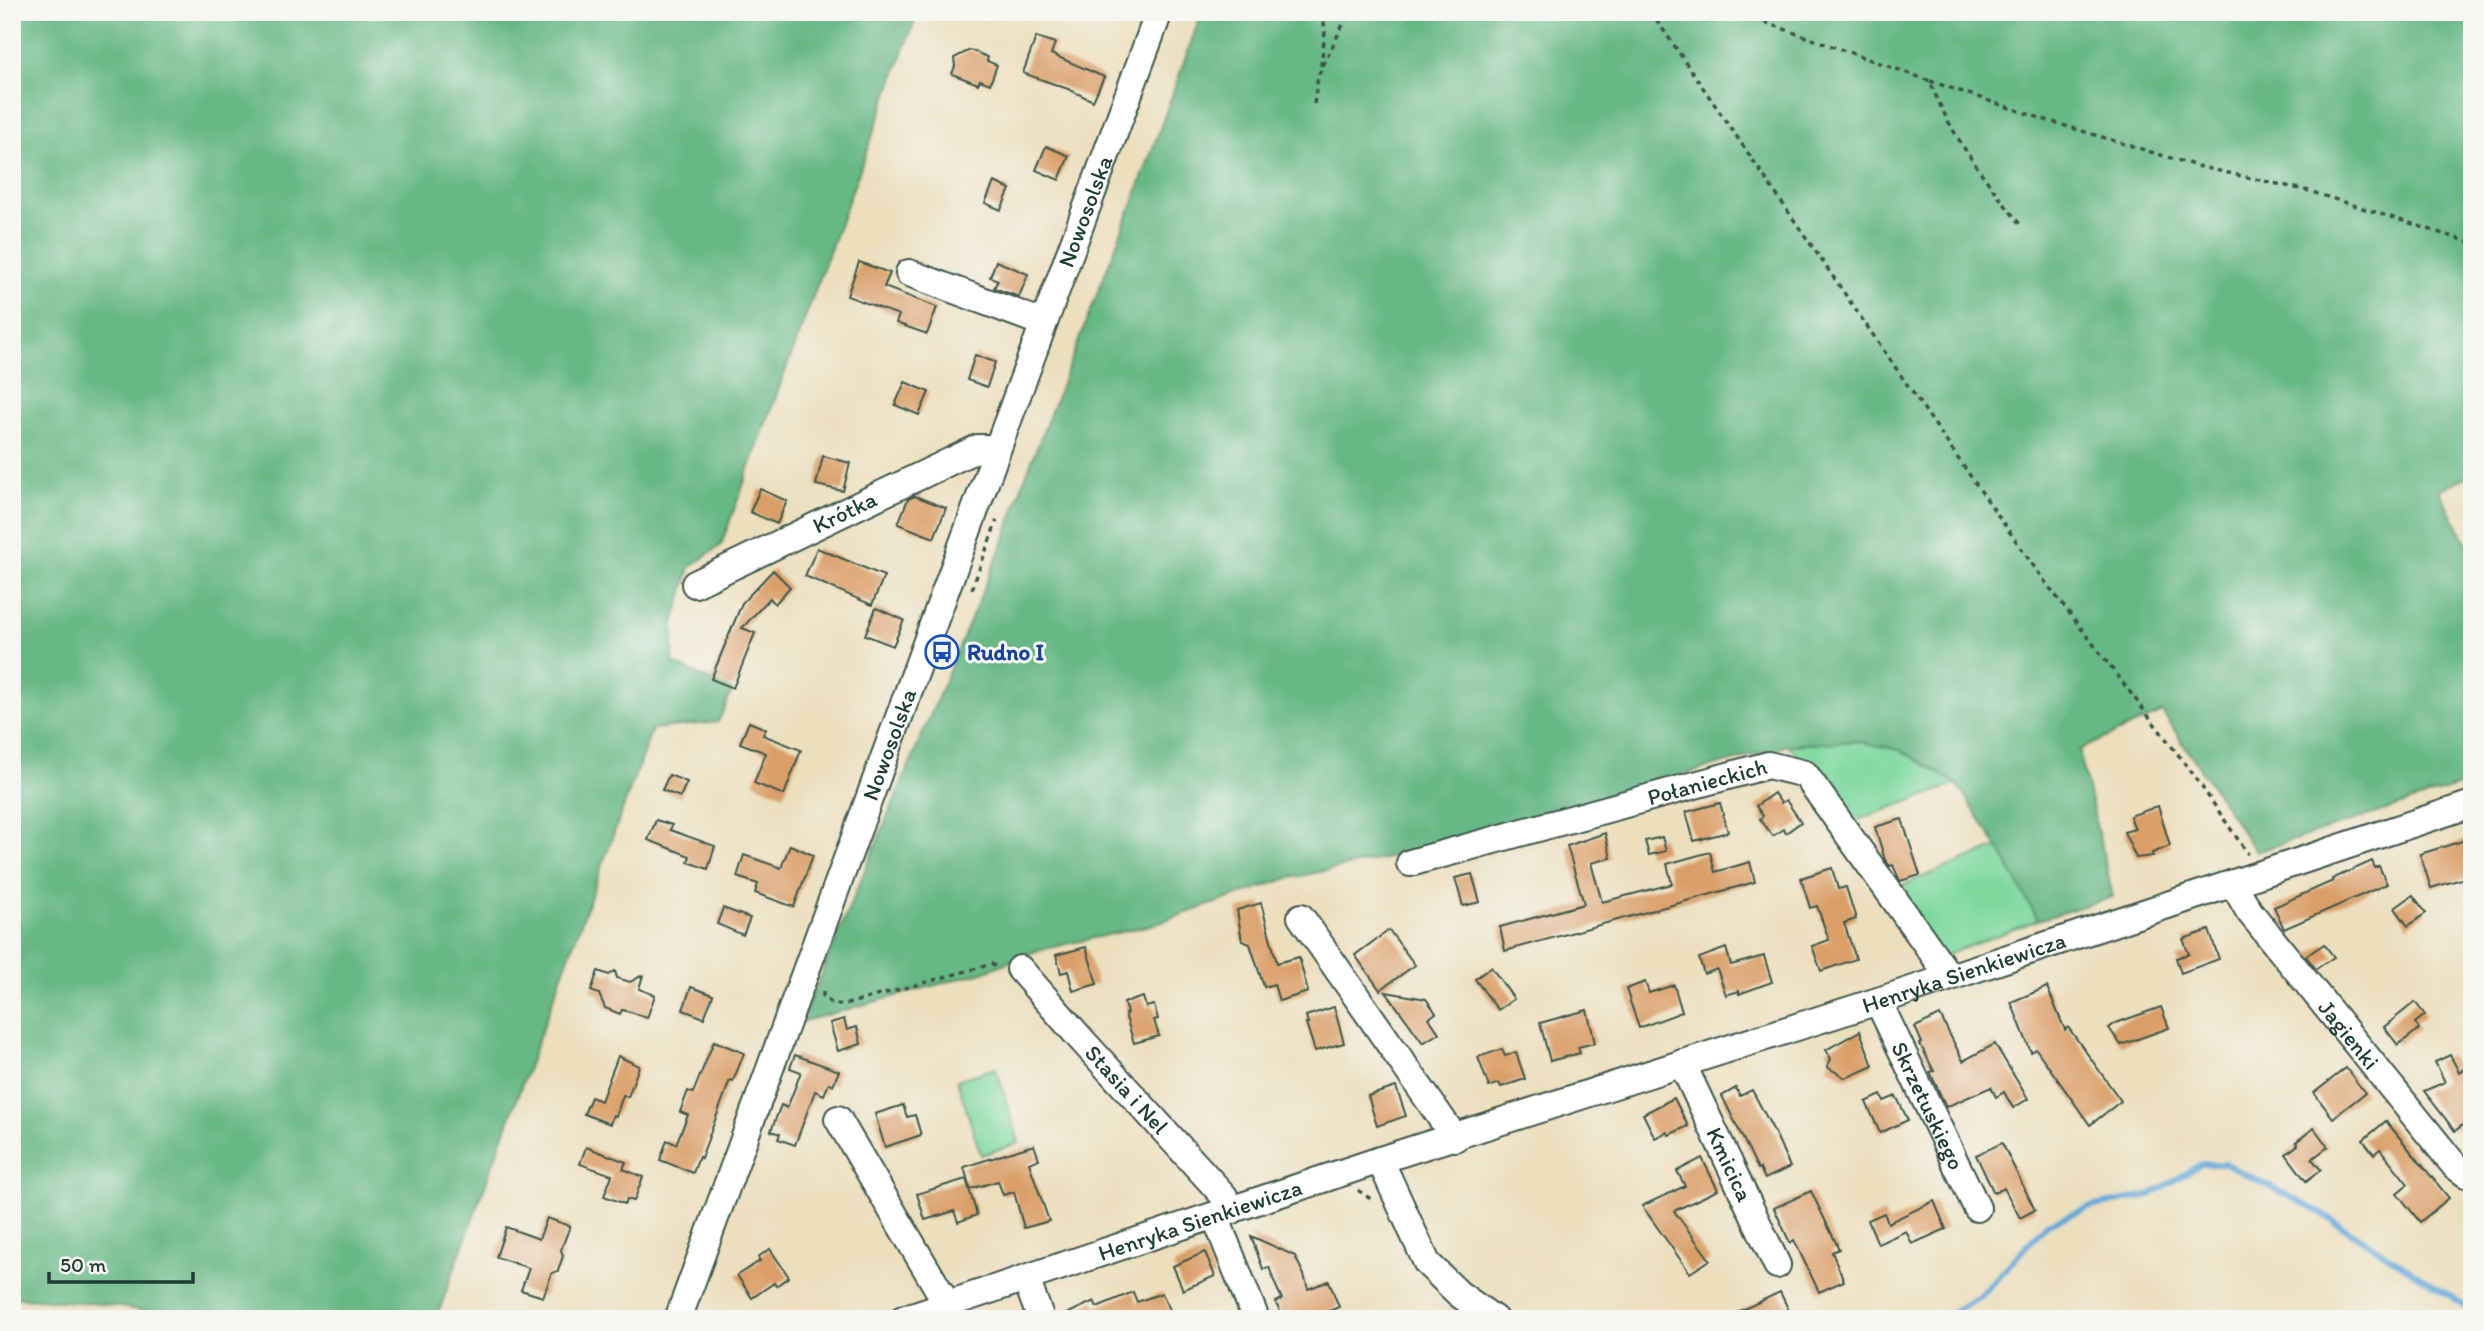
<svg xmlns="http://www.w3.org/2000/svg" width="2484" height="1331" viewBox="0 0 2484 1331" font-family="Itim,sans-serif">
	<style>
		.green { fill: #7dd89e; stroke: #4e8a69; stroke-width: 2 }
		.forest { fill: #66b885; stroke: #427a5c; stroke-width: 2 }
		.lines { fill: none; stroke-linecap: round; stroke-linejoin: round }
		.stream { stroke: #65a7d9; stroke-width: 6 }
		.building { fill: #da9f68 }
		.minor-casing { stroke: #3e5549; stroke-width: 30 }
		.path { stroke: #3e5549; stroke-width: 3.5; stroke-dasharray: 5 5; stroke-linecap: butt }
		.minor { stroke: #fff; stroke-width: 26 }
		.labels { text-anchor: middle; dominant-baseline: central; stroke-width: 6; stroke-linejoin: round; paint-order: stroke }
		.street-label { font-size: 23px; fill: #1f3d34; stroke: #f6f6f2 }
		.transit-label { font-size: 23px; font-weight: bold; fill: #164399; stroke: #f6f6f2; text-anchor: start }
	</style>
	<rect width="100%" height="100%" fill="#f6f6f2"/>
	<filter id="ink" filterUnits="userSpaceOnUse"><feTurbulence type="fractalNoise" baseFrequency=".0143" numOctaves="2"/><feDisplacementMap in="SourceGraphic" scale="14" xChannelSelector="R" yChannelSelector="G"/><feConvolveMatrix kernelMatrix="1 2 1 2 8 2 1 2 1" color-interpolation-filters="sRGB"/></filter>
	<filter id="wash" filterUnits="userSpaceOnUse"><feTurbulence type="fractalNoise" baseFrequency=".00686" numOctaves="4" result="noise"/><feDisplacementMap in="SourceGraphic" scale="28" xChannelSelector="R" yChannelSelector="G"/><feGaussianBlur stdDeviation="1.57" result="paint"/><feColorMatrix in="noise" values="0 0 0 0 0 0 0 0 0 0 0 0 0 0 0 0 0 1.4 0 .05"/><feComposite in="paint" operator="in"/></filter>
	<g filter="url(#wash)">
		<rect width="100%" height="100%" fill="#ecdfbe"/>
		<g class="green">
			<path d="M1856 741 1900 750 1957 784 1846 824 1789 745Z"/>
			<path d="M1998 847 2038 920 1941 957 1895 888Z"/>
			<path d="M996 1068 1019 1143 981 1155 957 1080Z"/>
		</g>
		<g class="forest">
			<path d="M12 12H918L721 545 690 567 674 623 673 663 732 691 718 722 652 729 436 1319H192L102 1304 12 1297Z"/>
			<path d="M1202 12H2472V474L2439 490 2472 554V782L2256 852 2162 712 2079 750 2113 897 2038 920 1998 847 1957 784 1900 750 1856 741 1789 745 1387 858 1286 879 1151 925 1036 951 983 972 801 1022 1006 536 1023 483 1137 192Z"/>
		</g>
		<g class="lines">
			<path class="stream" d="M1940 1319 1980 1296 2047 1224 2090 1207 2150 1195 2201 1164H2225L2318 1211 2472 1310"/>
		</g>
		<g id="blocks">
			<g class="building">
				<path d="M1036 37 1055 43 1051 54 1104 77 1093 101 1068 89 1023 73Z"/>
				<path d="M970 50 988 57 987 61 997 65 990 84 980 80 978 84 952 74 955 66 954 58Z"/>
				<path d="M1046 146 1069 156 1059 180 1036 170Z"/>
				<path d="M994 182 1010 189 1001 210 985 203Z"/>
				<path d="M996 261 1028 274 1019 297 994 288 998 280 990 277Z"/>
				<path d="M859 262 890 273 884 287 937 307 927 334 896 323 899 315 847 296Z"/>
				<path d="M975 355 995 362 987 387 967 380Z"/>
				<path d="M905 382 929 392 919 415 895 405Z"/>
				<path d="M823 456 850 463 843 491 816 485Z"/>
				<path d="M760 489 787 501 777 524 750 512Z"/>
				<path d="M915 496 946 508 934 538 898 524 908 499Z"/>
				<path d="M817 548 884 576 872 605 805 576Z"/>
				<path d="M773 570 790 587 775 604 770 598 742 628 755 633 733 688 711 679 742 603Z"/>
				<path d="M876 608 904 620 893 646 865 635Z"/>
				<path d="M749 722 766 729 763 735 801 750 784 795 754 783 766 753 740 743Z"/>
				<path d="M669 775 687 782 680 797 662 790Z"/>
				<path d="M1774 793 1781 803 1786 800 1801 822 1786 833 1783 829 1773 836 1760 819 1763 816 1756 806Z"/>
				<path d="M1720 803 1728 832 1694 841 1686 812Z"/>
				<path d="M2158 806 2170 846 2152 853 2153 856 2136 858 2124 832 2135 829 2130 816Z"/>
				<path d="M1902 819 1920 875 1900 881 1893 865 1890 866 1885 860 1875 827Z"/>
				<path d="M656 820 672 825 670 830 715 846 708 869 688 862 690 856 648 840Z"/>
				<path d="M1605 833 1611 858 1591 863 1602 902 1672 884 1667 864 1710 852 1715 872 1750 862 1755 882 1505 951 1500 927 1584 904 1567 846Z"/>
				<path d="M1662 837 1666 851 1649 855 1645 841Z"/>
				<path d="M2472 838V876L2431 888 2420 854Z"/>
				<path d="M790 845 813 855 794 907 755 893 758 884 737 877 744 855 781 868Z"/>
				<path d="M2372 861 2375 868 2379 866 2387 884 2284 929 2274 907 2333 881 2332 879Z"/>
				<path d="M1832 868 1838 889 1846 887 1856 919 1844 923 1856 959 1821 971 1812 946 1829 940 1817 906 1810 908 1801 878Z"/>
				<path d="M1472 874 1480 902 1463 906 1455 878Z"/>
				<path d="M2413 895 2426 913 2408 926 2395 908Z"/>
				<path d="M1261 903 1277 963 1299 957 1308 992 1279 1001 1274 984 1264 987 1250 944 1242 941 1237 910Z"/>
				<path d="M723 908 750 918 743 935 717 924Z"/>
				<path d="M1389 930 1415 965 1380 990 1355 955Z"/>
				<path d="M2209 930 2219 959 2181 973 2176 958 2189 954 2183 939Z"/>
				<path d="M2324 944 2334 957 2316 969 2306 956Z"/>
				<path d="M1086 947 1097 984 1073 991 1068 971 1061 973 1056 955Z"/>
				<path d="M1726 948 1731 965 1764 956 1772 982 1739 994V991L1726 995 1717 969 1704 974 1699 958Z"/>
				<path d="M1491 967 1514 999 1498 1010 1475 979Z"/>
				<path d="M598 971 609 975 615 971 617 978 630 982 643 975 639 989 655 995 647 1018 631 1012 622 1010 620 1014 605 1008 599 994 591 991Z"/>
				<path d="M1645 982 1649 993 1674 985 1682 1012 1639 1028 1626 989Z"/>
				<path d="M691 987 713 995 704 1018 683 1010Z"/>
				<path d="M2047 987 2065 1030 2068 1027 2121 1101 2090 1125 2036 1049 2031 1052 2011 1002Z"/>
				<path d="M1386 992 1426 999 1436 1013 1429 1018 1439 1033 1423 1043Z"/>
				<path d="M1143 997 1146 1007 1154 1005 1158 1019 1154 1020 1159 1036 1134 1043 1125 1014 1127 1013 1124 1003Z"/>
				<path d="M2415 1002 2425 1015 2415 1023 2419 1029 2398 1045 2384 1027Z"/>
				<path d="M1334 1007 1344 1043 1315 1051 1306 1023H1308L1306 1016Z"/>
				<path d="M2161 1007 2169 1028 2121 1045 2109 1028 2116 1023Z"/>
				<path d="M1587 1010 1595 1043 1578 1047 1580 1053 1550 1061 1540 1023Z"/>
				<path d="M1940 1015 1963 1061 1995 1044 2028 1099 2013 1108 2004 1092 1996 1097 1991 1087 1946 1107 1930 1072 1934 1071 1920 1044 1922 1043 1915 1027Z"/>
				<path d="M844 1019 847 1030 857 1027 861 1044 838 1051 830 1023Z"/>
				<path d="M1860 1031 1873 1066 1846 1078 1827 1067 1831 1059 1826 1050Z"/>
				<path d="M714 1041 744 1053 733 1081 730 1080 701 1158 699 1157 693 1173 660 1160 667 1140 676 1144 688 1115 680 1112 688 1091 693 1093Z"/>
				<path d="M1502 1049 1505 1056 1516 1052 1525 1079 1501 1087 1499 1083 1489 1087 1478 1057Z"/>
				<path d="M795 1055 839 1071 833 1085 829 1083 824 1095 815 1091 795 1145 778 1139 780 1134 771 1131 781 1105 787 1108 801 1072 790 1068Z"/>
				<path d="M2450 1055 2459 1072 2472 1065V1117L2455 1131 2424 1091 2445 1082 2435 1062Z"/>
				<path d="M618 1056 639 1066 628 1097 623 1095 616 1116 613 1115 610 1124 584 1114 591 1097 601 1101Z"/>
				<path d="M2346 1068 2365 1093 2333 1118 2314 1093Z"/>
				<path d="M1396 1087 1406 1116 1377 1126 1368 1096Z"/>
				<path d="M1736 1088 1740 1096 1752 1090 1776 1135 1790 1167 1765 1179 1760 1168 1758 1169 1722 1096Z"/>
				<path d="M1881 1095 1884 1101 1896 1096 1908 1120 1880 1133 1866 1102Z"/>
				<path d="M1674 1098 1688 1126 1669 1135 1667 1132 1655 1138 1643 1114Z"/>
				<path d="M903 1105 907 1117 915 1115 921 1135 885 1147 875 1114Z"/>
				<path d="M2386 1121 2449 1198 2420 1222 2397 1193 2408 1184 2380 1149 2374 1154 2363 1140Z"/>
				<path d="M2314 1128 2328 1147 2312 1159 2321 1170 2306 1181 2286 1154 2298 1145 2296 1142Z"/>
				<path d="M2002 1143 2035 1210 2020 1218 2004 1188 1994 1193 1976 1155Z"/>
				<path d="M1034 1145 1039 1159 1029 1163 1049 1221 1024 1228 1014 1192 1003 1195 998 1181 970 1189 964 1167Z"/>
				<path d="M586 1147 626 1162 623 1169 643 1177 634 1201 627 1199 625 1204 604 1196 612 1175 580 1164Z"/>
				<path d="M1702 1158 1718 1190 1674 1211 1710 1260 1690 1273 1642 1206 1685 1186 1677 1171Z"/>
				<path d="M966 1179 977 1215 958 1222 954 1211 925 1220 917 1194Z"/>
				<path d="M1811 1191 1839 1249 1832 1252 1844 1281 1819 1292 1794 1240 1790 1243 1774 1208Z"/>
				<path d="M1934 1201 1946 1229 1912 1244 1906 1231 1878 1244 1868 1220 1884 1213 1888 1223Z"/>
				<path d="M547 1218 570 1226 561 1250 563 1256 558 1271 552 1273 543 1297 521 1290 529 1268 496 1257 506 1227 539 1239Z"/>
				<path d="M1251 1236 1295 1256 1304 1275 1308 1289 1329 1281 1339 1307 1310 1319H1283L1276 1302 1282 1299 1276 1286 1269 1267 1263 1269Z"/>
				<path d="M770 1249 789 1277 776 1286 774 1283 752 1298 737 1275 760 1261 758 1257Z"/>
				<path d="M1205 1252 1215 1276 1183 1290 1173 1266Z"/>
				<path d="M1133 1292 1137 1302 1162 1293 1172 1314 1161 1319H1056L1094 1301 1097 1307Z"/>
				<path d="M1780 1292 1793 1319H1723Z"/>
			</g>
		</g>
	</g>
	<g filter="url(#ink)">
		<use href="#blocks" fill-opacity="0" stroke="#3e5549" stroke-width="2"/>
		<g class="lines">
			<defs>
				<g id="minor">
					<path d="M909 273 1043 323"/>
					<path id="s1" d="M695 584 978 448H997"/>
					<path id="s2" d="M1410 863 1768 765 1805 774 1949 976"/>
					<path id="s3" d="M2233 883 2249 911 2455 1166 2466 1174 2472 1175"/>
					<path d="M1301 917 1455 1138"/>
					<path id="s4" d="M1020 969 1080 1038 1224 1196 1231 1211"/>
					<path id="s5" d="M1878 1001 1977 1208"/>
					<path id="s6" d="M1682 1063 1777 1265"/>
					<path d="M838 1119 947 1304"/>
					<path d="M1380 1160 1427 1263 1459 1294 1494 1319"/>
					<path d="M1215 1216 1256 1319"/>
					<path d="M1026 1279 1041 1319"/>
					<path id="s7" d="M678 1319C839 883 997 447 1159 12"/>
					<path id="s8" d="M903 1319 1380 1160 1878 1001 2472 804"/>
				</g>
			</defs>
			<use href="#minor" class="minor-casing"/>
			<g class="path">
				<path d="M1651 12 1957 457 2040 575 2193 774 2248 854"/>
				<path d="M1736 12 1930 81C1950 136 1987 181 2022 227"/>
				<path d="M1321 66 1325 32 1323 12"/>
				<path d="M1930 81 2046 120 2197 166 2309 191 2472 243"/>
				<path d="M1314 104 1318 76 1349 12"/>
				<path d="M972 589 997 520"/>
				<path d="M823 992V996L831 1003 843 1005 992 964 998 969"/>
				<path d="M1358 1190 1372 1200"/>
			</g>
			<use href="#minor" class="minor"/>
		</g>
	</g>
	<defs>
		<symbol id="bus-ring" viewBox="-11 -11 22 22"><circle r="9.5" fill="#f6f6f2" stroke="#1a4fb4" stroke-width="1.5"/><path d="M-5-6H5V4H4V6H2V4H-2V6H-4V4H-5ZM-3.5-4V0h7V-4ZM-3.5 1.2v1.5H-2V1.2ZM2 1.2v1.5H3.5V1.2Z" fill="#1a4fb4"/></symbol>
	</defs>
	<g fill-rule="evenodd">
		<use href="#bus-ring" x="923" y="633" width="38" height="38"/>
	</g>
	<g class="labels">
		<g class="street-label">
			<text stroke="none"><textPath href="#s7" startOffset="1180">Nowosolska</textPath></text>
			<text stroke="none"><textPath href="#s1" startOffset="166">Krótka</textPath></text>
			<text stroke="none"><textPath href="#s7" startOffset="612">Nowosolska</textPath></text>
			<text stroke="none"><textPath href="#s2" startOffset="308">Połanieckich</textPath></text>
			<text stroke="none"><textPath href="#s8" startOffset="1116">Henryka Sienkiewicza</textPath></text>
			<text stroke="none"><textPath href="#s3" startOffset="191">Jagienki</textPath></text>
			<text stroke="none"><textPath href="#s4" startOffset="161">Stasia i Nel</textPath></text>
			<text stroke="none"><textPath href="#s5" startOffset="116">Skrzetuskiego</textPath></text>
			<text stroke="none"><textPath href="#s6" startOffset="112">Kmicica</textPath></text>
			<text stroke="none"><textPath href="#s8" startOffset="313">Henryka Sienkiewicza</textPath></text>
		</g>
		<g class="transit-label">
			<text x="967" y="652">Rudno I</text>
		</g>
	</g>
	<rect width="2484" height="1331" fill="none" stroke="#f6f6f2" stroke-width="42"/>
	<path d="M49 1272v10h144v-10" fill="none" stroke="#1f3d34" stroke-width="3.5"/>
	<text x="60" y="1272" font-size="21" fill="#1f3d34" stroke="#f6f6f2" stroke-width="5" paint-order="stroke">50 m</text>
</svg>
